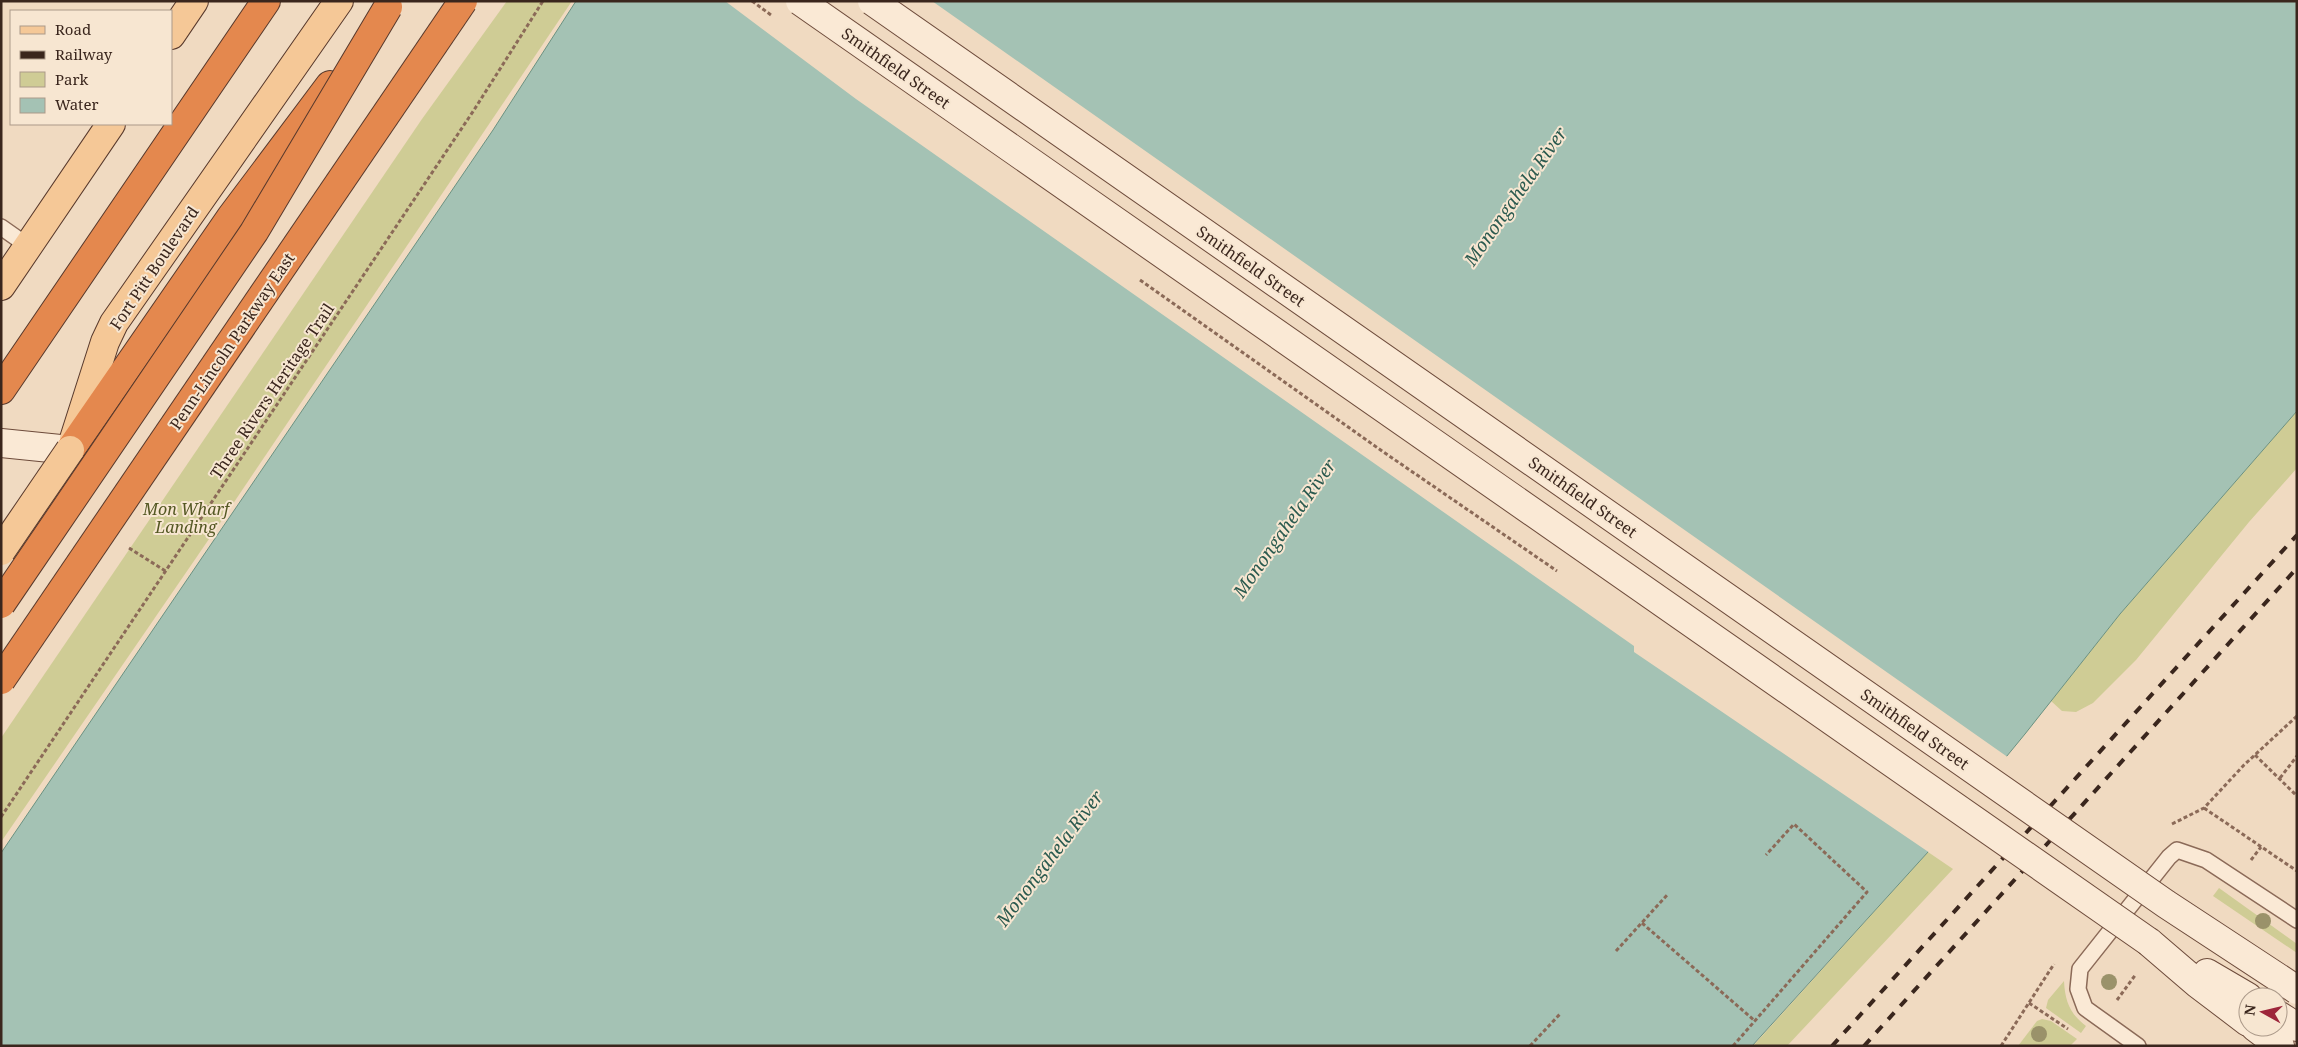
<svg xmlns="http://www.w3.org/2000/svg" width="2298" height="1047" viewBox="0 0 2298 1047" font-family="'Noto Serif',serif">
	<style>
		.green { fill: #cfcc95 }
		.water { fill: #a4c2b4; stroke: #6b9181 }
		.pier { fill: #f0dac1 }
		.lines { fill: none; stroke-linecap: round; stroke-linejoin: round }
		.service-casing { stroke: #8b6a58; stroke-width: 18 }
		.secondary-casing { stroke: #6d4b3b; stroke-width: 30 }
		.primary-casing { stroke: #58392c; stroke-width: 30 }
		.motorway-casing { stroke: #58392c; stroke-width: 30 }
		.path { stroke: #8b6a58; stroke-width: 3; stroke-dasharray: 4 2.5; stroke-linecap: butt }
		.service { stroke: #fae9d5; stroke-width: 15 }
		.secondary { stroke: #fae9d5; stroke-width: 28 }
		.primary { stroke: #f5c897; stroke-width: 28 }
		.motorway { stroke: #e4884e; stroke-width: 28 }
		.rail { stroke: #3a261d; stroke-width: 4; stroke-dasharray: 9 9; stroke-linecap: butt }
		.secondary-bridge-casing { stroke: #6d4b3b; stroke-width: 30; stroke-linecap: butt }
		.primary-bridge-casing { stroke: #58392c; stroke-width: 30; stroke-linecap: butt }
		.motorway-bridge-casing { stroke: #58392c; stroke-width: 30; stroke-linecap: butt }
		.path-bridge { stroke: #8b6a58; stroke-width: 3; stroke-dasharray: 4 2.5; stroke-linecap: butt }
		.secondary-bridge { stroke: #fae9d5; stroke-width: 28 }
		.primary-bridge { stroke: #f5c897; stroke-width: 28 }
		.motorway-bridge { stroke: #e4884e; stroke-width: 28 }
		.tree { fill: #9a926a }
		.labels { text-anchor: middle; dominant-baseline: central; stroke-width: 4; stroke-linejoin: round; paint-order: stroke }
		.street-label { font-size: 16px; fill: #3a261d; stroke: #f7e6d1 }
		.park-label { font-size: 16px; font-style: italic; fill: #535722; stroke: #f7e6d1 }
		.water-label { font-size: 18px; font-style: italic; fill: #2b5a4f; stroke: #f7e6d1 }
	</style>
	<rect width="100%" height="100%" fill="#f0dac1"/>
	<g class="green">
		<path d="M507 1H572L220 523 1 842V738L422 119Z"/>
		<path d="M2297 411V468L2249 522 2136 660 2093 703 2076 712 2062 711 2051 701 2120 614Z"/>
		<path d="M1928 852 1953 869 1787 1046H1753Z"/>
		<path d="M2219 888 2297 944V953L2213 896Z"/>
		<path d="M2064 981C2065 1001 2070 1014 2086 1026L2081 1033 2046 1008 2048 1000Z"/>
		<path d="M2042 1019 2051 1021 2077 1039 2070 1046H2018L2037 1021Z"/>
	</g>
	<path class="water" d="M576 1H2297V411L2120 614 2025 734 1928 852 1752 1046H1V853L493 130Z"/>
	<path class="pier" d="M725 1H932L2009 758 1930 853 1634 652V646L856 99Z"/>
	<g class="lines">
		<defs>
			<g id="service">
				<path d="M1 227 28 246"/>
				<path d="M2138 1046 2085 1008 2078 989 2080 969 2169 857 2177 850 2206 860 2297 920"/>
			</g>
			<g id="secondary">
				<path d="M1 443 70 450"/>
				<path d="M2149 942 2198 984 2248 1022"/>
				<path d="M2207 973 2248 997"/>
				<path d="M2278 1015 2297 1027"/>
				<path d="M2255 1027 2280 1046"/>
			</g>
			<g id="primary">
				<path d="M171 35 194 1"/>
				<path d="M1 286 111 124"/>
				<path d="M74 439 105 342 114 323 339 1"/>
			</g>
			<g id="motorway">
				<path d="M1 390 266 1"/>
				<path d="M70 450 231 217 330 85"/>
			</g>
		</defs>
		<use href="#service" class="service-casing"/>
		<use href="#secondary" class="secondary-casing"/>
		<use href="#primary" class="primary-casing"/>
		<use href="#motorway" class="motorway-casing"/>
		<g class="path">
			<path d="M129 548 167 572"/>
			<path d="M2255 755 2297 796"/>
			<path d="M2280 778 2297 756"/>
			<path d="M2204 808 2297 871"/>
			<path d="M1 817 474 110 543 1"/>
			<path d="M2172 824 2204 808 2244 765 2297 716"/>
			<path d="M2251 860 2261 847"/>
			<path d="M1642 923 1755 1021"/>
			<path d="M1616 951 1668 894"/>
			<path d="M2117 1000 2136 974"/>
			<path d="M2029 1003 2068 1029"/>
			<path d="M1530 1046 1560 1014"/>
			<path d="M1733 1046 1867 892 1794 824 1766 855"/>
			<path d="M2001 1046 2054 964"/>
		</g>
		<use href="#service" class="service"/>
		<use href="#secondary" class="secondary"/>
		<use href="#primary" class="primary"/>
		<use href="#motorway" class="motorway"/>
		<g class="rail">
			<path d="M1832 1046 2297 535"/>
			<path d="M1864 1046 2297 568"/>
		</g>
		<defs>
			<g id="secondary-bridge">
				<path d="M800 1 2149 942"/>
				<path d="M872 1 2166 904 2297 990"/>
			</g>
			<path id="primary-bridge" d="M1 551 70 450"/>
			<g id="motorway-bridge">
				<path d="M1 604 254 232 388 7"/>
				<path d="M1 680 463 1"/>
			</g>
		</defs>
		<use href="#secondary-bridge" class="secondary-bridge-casing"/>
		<use href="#primary-bridge" class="primary-bridge-casing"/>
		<use href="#motorway-bridge" class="motorway-bridge-casing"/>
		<g class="path-bridge">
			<path d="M752 1 771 15"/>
			<path d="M1140 280 1382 451 1557 571"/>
		</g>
		<use href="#secondary-bridge" class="secondary-bridge"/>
		<use href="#primary-bridge" class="primary-bridge"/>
		<use href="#motorway-bridge" class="motorway-bridge"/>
	</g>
	<g class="tree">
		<circle cx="2263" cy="921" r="8"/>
		<circle cx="2109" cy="982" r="8"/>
		<circle cx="2039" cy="1034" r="8"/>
	</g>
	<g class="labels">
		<g class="street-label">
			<text transform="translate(896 68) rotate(35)">Smithfield Street</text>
			<text transform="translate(1251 266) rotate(35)">Smithfield Street</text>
			<text transform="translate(154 268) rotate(-56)">Fort Pitt Boulevard</text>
			<text transform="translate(232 341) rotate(-56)">Penn-Lincoln Parkway East</text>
			<text transform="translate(272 391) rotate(-56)">Three Rivers Heritage Trail</text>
			<text transform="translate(1583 497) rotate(35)">Smithfield Street</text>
			<text transform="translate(1915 729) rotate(35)">Smithfield Street</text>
		</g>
		<g class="park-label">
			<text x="186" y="509">Mon Wharf<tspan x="186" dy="18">Landing</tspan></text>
		</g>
		<g class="water-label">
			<text transform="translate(1515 196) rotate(-55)">Monongahela River</text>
			<text transform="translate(1284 528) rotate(-55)">Monongahela River</text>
			<text transform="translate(1049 858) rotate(-53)">Monongahela River</text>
		</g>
	</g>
	<rect width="2298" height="1047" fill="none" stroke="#3a261d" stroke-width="5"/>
	<rect x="10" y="10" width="162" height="115" fill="#f7e6d1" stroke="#ab9989"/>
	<rect x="20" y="26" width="25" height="8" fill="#f5c897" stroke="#ab9989"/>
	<text x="55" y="35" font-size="15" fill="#3a261d">Road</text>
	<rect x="20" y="51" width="25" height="8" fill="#3a261d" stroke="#ab9989"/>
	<text x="55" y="60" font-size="15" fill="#3a261d">Railway</text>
	<rect x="20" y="72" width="25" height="15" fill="#cfcc95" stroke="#ab9989"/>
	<text x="55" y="85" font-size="15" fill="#3a261d">Park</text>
	<rect x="20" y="98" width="25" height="15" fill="#a4c2b4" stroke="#ab9989"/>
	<text x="55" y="110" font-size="15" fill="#3a261d">Water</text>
	<g transform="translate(2263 1012) rotate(278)"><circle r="24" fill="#f7e6d1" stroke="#ab9989"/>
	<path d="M0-4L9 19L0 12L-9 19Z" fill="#9d253a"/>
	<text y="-8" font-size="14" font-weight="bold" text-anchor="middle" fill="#3a261d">N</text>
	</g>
</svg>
